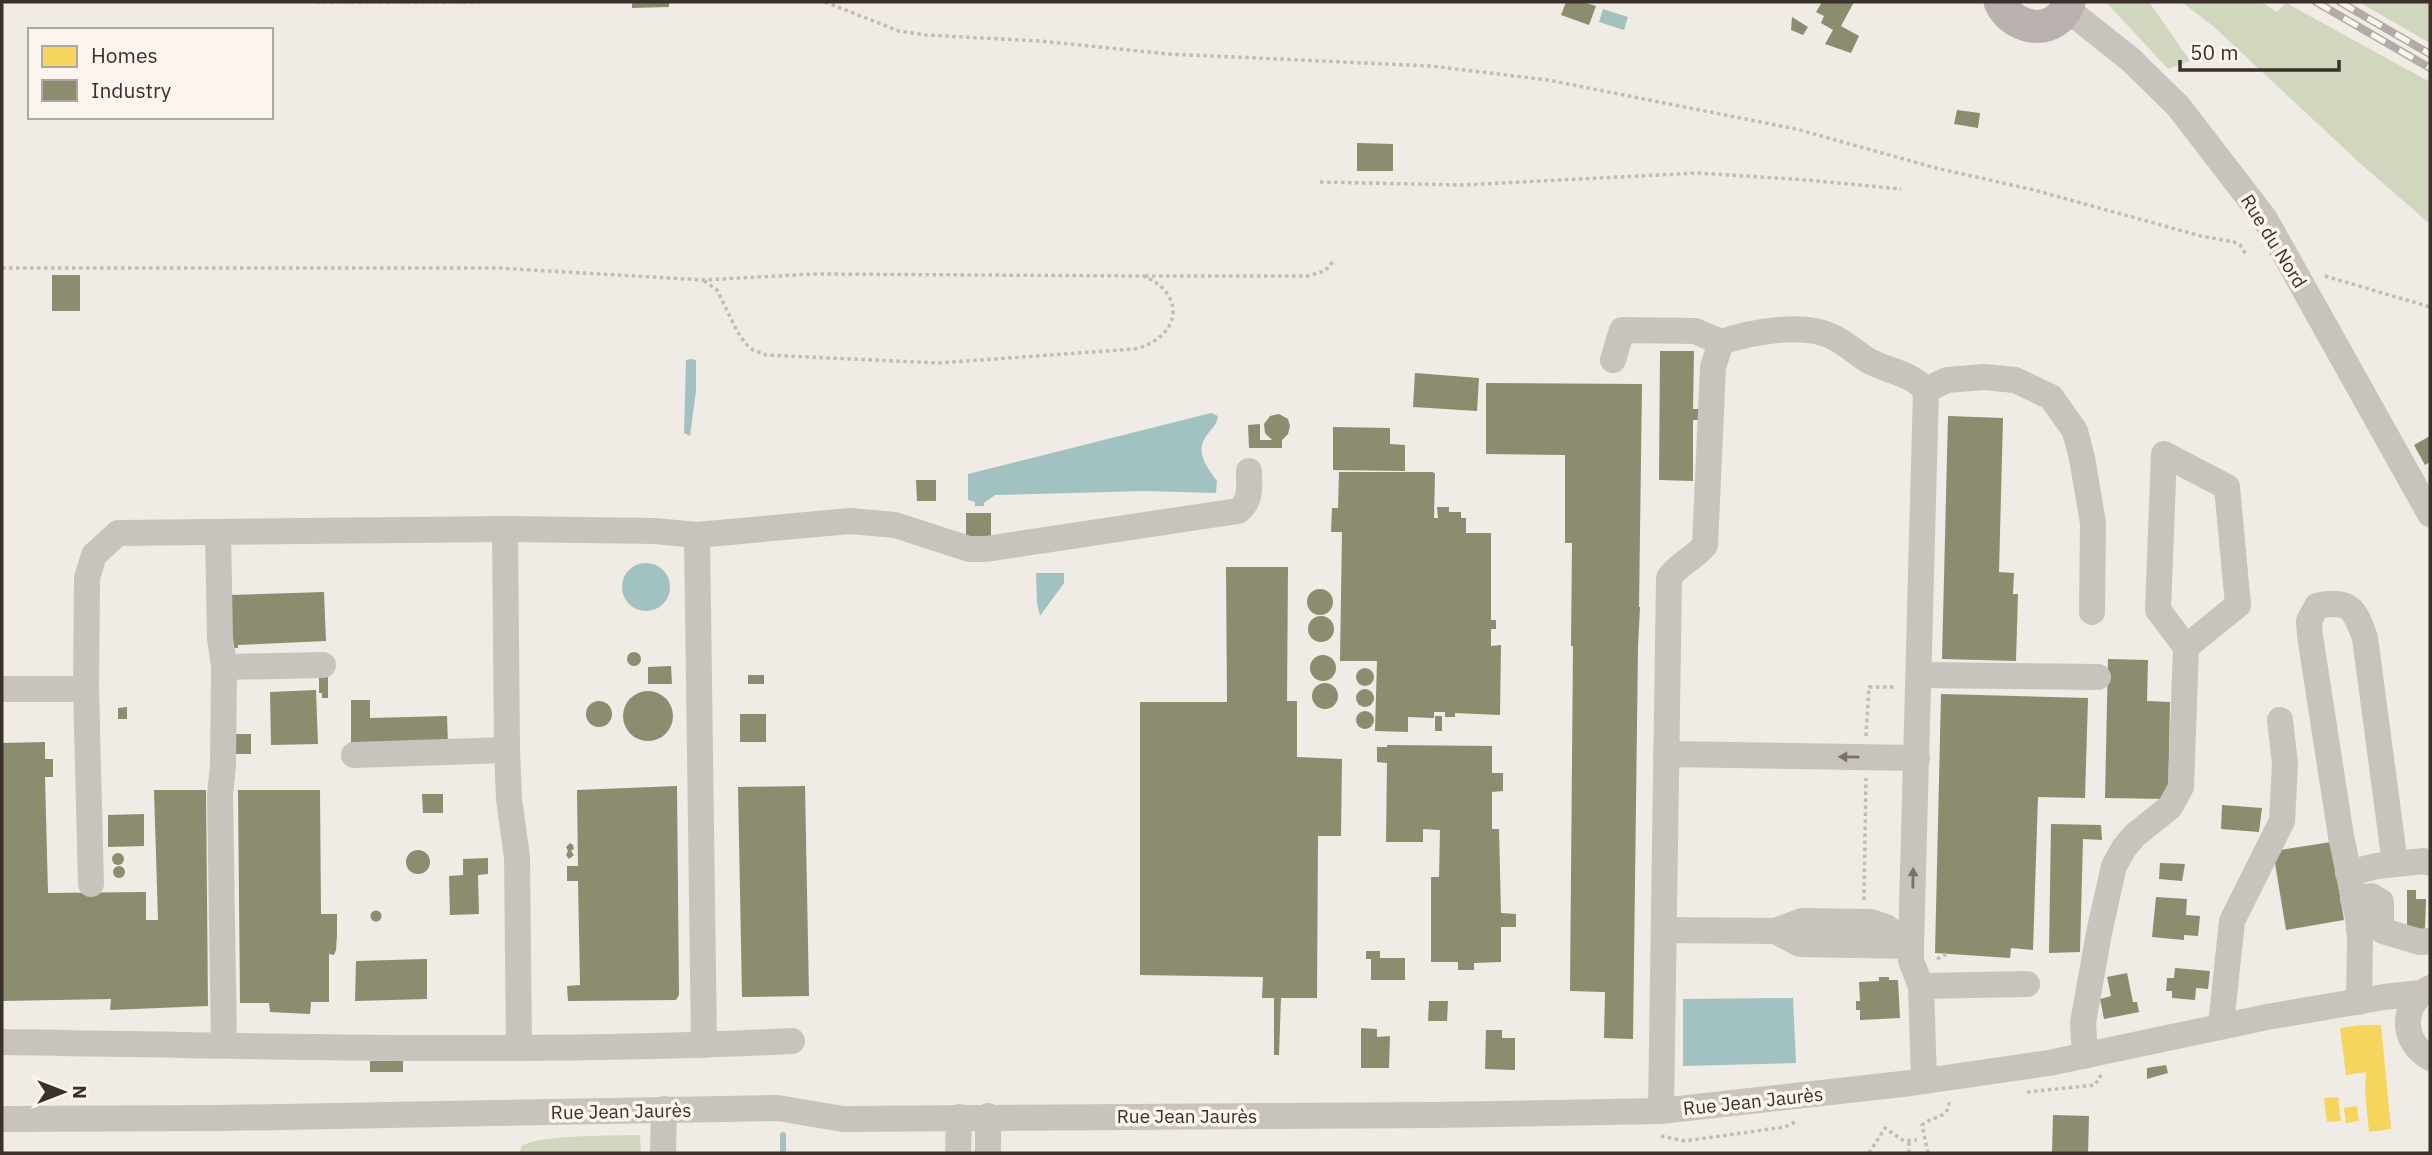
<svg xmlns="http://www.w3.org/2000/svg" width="2432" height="1155" viewBox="0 0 2432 1155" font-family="'IBM Plex Sans',sans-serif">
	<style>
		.green { fill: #d1d6bf }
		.water { fill: #a1c2c1 }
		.homes { fill: #f6d55c }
		.industry { fill: #8c8c6e }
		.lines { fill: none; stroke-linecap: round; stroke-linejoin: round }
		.stream { stroke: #a1c2c1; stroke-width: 6 }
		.path { stroke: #c2bbb6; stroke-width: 3.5; stroke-dasharray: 3.5 3.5; stroke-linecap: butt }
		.minor { stroke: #c9c3be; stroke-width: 26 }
		.major { stroke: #b8b1ad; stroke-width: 33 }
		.rail-casing { stroke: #b1aca8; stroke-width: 8 }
		.rail { stroke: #fbf5ee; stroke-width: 5; stroke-dasharray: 16; stroke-linecap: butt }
		.oneway { fill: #7b726d }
		.labels { text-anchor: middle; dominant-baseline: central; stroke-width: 7; stroke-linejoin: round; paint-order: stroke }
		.street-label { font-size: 19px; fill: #3b302b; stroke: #fbf5ee }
	</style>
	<rect width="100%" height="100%" fill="#f0ebe5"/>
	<g class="green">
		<path d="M2106 2H2149L2190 61 2168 69Z"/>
		<path d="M2182 2H2261L2277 12 2286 3 2430 82V224L2363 166 2214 27Z"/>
		<path d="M2359 2H2430V43L2421 38Z"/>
		<path d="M640 1135 641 1153H520L521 1147C535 1134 618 1136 640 1135Z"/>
	</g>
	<g class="water">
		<path d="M1603 9 1628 17 1624 30 1599 22Z"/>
		<path d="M691 359 696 360V391L690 436 684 433 686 360Z"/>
		<path d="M1211 413 1218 416C1217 425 1212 428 1207 435 1194 452 1207 467 1217 481L1216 493 1145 491 995 495 984 503V506H975V502L968 500V474Z"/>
		<circle cx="646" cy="587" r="24"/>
		<path d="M1036 573H1064V583L1040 616 1037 603Z"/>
		<path d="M1793 998 1796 1063 1683 1066V999Z"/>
	</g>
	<g class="homes">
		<path d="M2362 1025H2381L2391 1129 2369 1132 2365 1093 2366 1072 2346 1075 2340 1028Z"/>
		<path d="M2338 1097 2341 1121 2327 1122 2324 1098Z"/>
		<path d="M2357 1106 2359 1121 2346 1123 2344 1108Z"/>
	</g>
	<g class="industry">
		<path d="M632 2H669V7L632 8Z"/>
		<path d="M1566 2H1582L1596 6 1589 25 1561 15Z"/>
		<path d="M1822 2H1854L1841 26 1859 36 1851 53 1825 44 1833 30 1821 23 1824 16 1816 12Z"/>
		<path d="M1792 17 1808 27 1803 35 1791 30Z"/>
		<path d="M1957 110 1980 113 1978 128 1954 124Z"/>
		<path d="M1357 143 1393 144V171H1357Z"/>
		<rect x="52" y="275" width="28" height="36"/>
		<path d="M1660 351H1694L1693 409H1701V420H1693V481L1659 480Z"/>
		<path d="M1415 373 1479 378 1477 411 1413 407Z"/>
		<path d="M1486 383 1642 384 1639 607H1640L1638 647 1633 1039 1604 1038 1605 992 1570 991 1573 646H1571L1572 543H1565V455L1486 454Z"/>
		<path d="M1279 414 1288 419 1290 426 1288 434 1282 440V448H1249L1248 425 1260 424V440H1272L1265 433 1264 424 1270 416Z"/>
		<path d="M1948 416 2003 418 1999 572 2014 573 2013 594H2018L2016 661 1942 659Z"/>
		<path d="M1333 427 1390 428V444L1405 445V471L1333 470Z"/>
		<path d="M2430 436V462L2425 465 2414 445Z"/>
		<path d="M1339 472H1433L1435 474 1434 518H1438L1437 507H1449V512H1461V518H1466V533H1491V620H1496V629H1491V646L1501 645 1500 715 1455 713V717H1445V712H1434V718L1408 717V732L1375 731 1377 661H1340L1342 532H1331L1332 508H1338Z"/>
		<path d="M916 480H936V501H917Z"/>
		<rect x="966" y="513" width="25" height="23"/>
		<path d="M1226 567H1288L1287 701H1297V757L1342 759 1341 836H1318L1317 998H1281L1279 1055H1274V998H1262L1263 977 1140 975V702H1227Z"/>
		<circle cx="1320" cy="602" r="13"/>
		<path d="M324 592 326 641 238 645V648H231L230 595Z"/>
		<circle cx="1321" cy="629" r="13"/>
		<circle cx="634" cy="659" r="7"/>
		<circle cx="1323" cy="668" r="13"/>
		<path d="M2108 659 2148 660 2147 701 2170 702 2168 799 2105 798Z"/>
		<path d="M671 666 672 684H648V667Z"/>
		<circle cx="1365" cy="677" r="9"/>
		<rect x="748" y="675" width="16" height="9"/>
		<path d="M319 677H328V698H322V693H319Z"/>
		<circle cx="1325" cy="696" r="13"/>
		<circle cx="1365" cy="698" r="9"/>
		<path d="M316 690 318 744 271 745 270 692Z"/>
		<circle cx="648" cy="716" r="25"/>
		<path d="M1941 694 2088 698 2085 798 2038 797 2033 950 2011 948 2010 958 1935 953Z"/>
		<path d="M351 700H370V718L447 716 448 744 351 747Z"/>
		<circle cx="599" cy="714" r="13"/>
		<path d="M127 707V719H118V708Z"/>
		<circle cx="1365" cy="720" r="9"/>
		<rect x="740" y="714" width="26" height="28"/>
		<rect x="1435" y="716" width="7" height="15"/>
		<rect x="236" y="734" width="15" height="20"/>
		<path d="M45 742V759H53V777H45L48 893 146 892V920H158L154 790H206L208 1006 110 1010 111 999 2 1001V743Z"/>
		<path d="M1387 745 1492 746V773H1503V791L1492 792V829H1499L1501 913 1516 914V927H1501V962L1474 963V970H1458V962H1431V877H1439L1440 830 1423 829V842H1386L1387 763 1377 762V747H1387Z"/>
		<path d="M677 786 679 995 676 1000 568 1001 567 986 580 985 578 881H567V866H578L577 790Z"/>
		<path d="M805 786 809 996 742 997 738 787Z"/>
		<path d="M238 790H320L321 914H337V935L336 950 334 955 329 954V1002H311L310 1014 270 1012 269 1003H240Z"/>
		<path d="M422 794H443V813H423Z"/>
		<path d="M2222 805 2262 808 2259 832 2221 829Z"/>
		<path d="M144 814V846L108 847V815Z"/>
		<path d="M2051 824 2101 825 2102 840 2083 839 2080 952 2049 953Z"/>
		<path d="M2331 842 2344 920 2286 930 2273 851Z"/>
		<path d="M570 843 573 845 574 849 571 851 574 855 569 859 566 855 568 851 566 847Z"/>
		<circle cx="418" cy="862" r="12"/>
		<circle cx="118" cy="859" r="6"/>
		<path d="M488 858V874L478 875 479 914 450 915 449 876 463 875V859Z"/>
		<path d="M2160 863 2185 864 2182 881 2159 879Z"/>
		<circle cx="119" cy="872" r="6"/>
		<path d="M2407 890H2416V899H2426L2425 929 2407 928Z"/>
		<path d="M2156 897 2187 899 2186 915 2200 916 2198 936 2184 935V940L2152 937Z"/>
		<circle cx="376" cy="916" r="5.5"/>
		<path d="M1366 951H1380V958H1405V980H1371V959H1366Z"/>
		<path d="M427 959V999L355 1001 356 961Z"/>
		<path d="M2175 968 2210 971 2208 989 2196 988 2195 1000 2172 998V991H2166L2167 978H2174Z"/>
		<path d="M2127 973 2133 1002H2137L2139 1012 2104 1019 2100 999 2111 996 2107 977Z"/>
		<path d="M1879 977H1889V980H1898L1900 1018 1860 1020V1010H1856V1001H1860L1859 982 1879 981Z"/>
		<path d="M1429 1001H1448L1447 1021H1428Z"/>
		<path d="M1361 1028 1377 1029V1037L1390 1036 1389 1068H1361Z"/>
		<path d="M1486 1030H1502V1038H1515V1070L1485 1069Z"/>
		<rect x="370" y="1061" width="33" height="11"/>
		<path d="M2166 1065 2168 1073 2147 1079V1068Z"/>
		<path d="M2053 1115 2089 1116 2088 1153H2052Z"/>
	</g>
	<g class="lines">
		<path class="stream" d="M783 1153V1135"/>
		<g class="path">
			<path d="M316 2H480"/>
			<path d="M825 2 899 31 925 35 1040 41 1168 54 1431 66 1548 80 1796 129 1936 168 2034 190 2201 236 2234 242 2240 245 2247 256"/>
			<path d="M1320 182 1462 185 1698 173 1807 180 1901 189"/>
			<path d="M2 268H498L703 280 814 274 1143 276C1188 294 1180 338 1135 349L938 363 766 355 753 350 745 343 737 331 717 290 703 280"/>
			<path d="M1145 276H1307L1325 271 1334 260"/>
			<path d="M2325 276 2430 307"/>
			<path d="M1866 736 1869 687H1897"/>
			<path d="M1864 900 1866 778"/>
			<path d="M1937 959 1946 954"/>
			<path d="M2027 1092 2095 1085 2101 1075"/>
			<path d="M1661 1136 1685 1141 1785 1127 1797 1121"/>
			<path d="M1869 1153 1885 1128 1904 1141 1917 1140"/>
			<path d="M1909 1153V1141"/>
			<path d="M1928 1153 1922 1125C1934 1115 1950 1119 1949 1100"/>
		</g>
		<g class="minor">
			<path d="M2067 9 2131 60 2178 106 2265 219 2430 514"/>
			<path d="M1613 360 1622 330 1695 331 1721 342"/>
			<path d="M1926 390 1947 380 1984 377 2015 380 2051 397 2075 431 2082 458 2093 523 2092 612"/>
			<path d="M218 532 220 638 224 667 223 765 220 795 224 1045"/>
			<path d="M697 535 704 1045"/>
			<path d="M224 667 323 665"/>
			<path d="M1920 675 2098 677"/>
			<path d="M2 689H86L87 578 94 555 118 533 505 529 655 531 697 535 850 521 895 525 969 549H986L1238 511C1252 500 1249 487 1249 471"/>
			<path d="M86 689 91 884"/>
			<path d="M507 750 509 799 517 857 519 1048"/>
			<path d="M1666 754 1917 758"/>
			<path d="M354 755 507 750 505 529"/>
			<path d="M2348 873 2377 866 2424 861 2430 863"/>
			<path d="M2353 899 2371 896 2381 902V926L2383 931 2420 942 2430 941"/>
			<path d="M1802 921 1871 922 1886 927 1911 946 1800 944 1775 931Z"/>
			<path d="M1664 930 1775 931"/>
			<path d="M1921 986 2027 984"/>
			<path d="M2430 988C2401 1004 2400 1041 2430 1058"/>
			<path d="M2359 1002 2360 938 2358 918 2341 836 2310 636 2309 621 2317 606C2350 599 2355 609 2365 638L2395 864"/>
			<path d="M2221 1025 2232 921 2282 821 2285 764 2280 720"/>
			<path d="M2 1042C265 1046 529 1054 792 1041"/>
			<path d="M2085 1056 2083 1023 2099 933 2114 866 2124 848 2135 835 2170 807 2181 787 2186 647 2158 610 2164 454 2227 487 2238 605 2186 647"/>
			<path d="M1661 1111 1669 578C1679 563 1694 559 1705 545L1713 367 1721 342C1751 332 1804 322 1833 337 1846 343 1857 354 1869 361 1890 372 1909 372 1926 390L1911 946V961L1921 986 1924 1081"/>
			<path d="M988 1116V1153"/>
			<path d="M2 1119 221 1118 778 1108 843 1119 1436 1115 1661 1111 1911 1083 2049 1063 2267 1017 2384 997 2421 993"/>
			<path d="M663 1153 664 1109"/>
			<path d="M958 1153 959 1117"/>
		</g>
		<path class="major" d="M2000 2C2013 32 2058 37 2069 2"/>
		<defs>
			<g id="rail">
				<path d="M2316 2 2430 68"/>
				<path d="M2340 2 2430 54"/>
			</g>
		</defs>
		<use href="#rail" class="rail-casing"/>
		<use href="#rail" class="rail"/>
	</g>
	<defs><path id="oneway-solid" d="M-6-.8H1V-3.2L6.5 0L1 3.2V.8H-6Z" transform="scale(1.75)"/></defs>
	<g class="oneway">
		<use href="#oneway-solid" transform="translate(1849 757) rotate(-179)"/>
		<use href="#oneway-solid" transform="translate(1913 878) rotate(-89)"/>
	</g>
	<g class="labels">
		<g class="street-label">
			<text transform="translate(2274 241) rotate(58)">Rue du Nord</text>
			<text transform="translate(1753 1101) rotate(-6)">Rue Jean Jaurès</text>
			<text transform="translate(621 1111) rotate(-1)">Rue Jean Jaurès</text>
			<text x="1187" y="1116">Rue Jean Jaurès</text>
		</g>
	</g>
	<rect width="2432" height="1155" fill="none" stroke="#3b302b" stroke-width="7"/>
	<rect x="28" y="28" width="245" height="91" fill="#fbf5ee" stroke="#aea6a0" stroke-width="2"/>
	<rect x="42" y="46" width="35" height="21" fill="#f6d55c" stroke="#aea6a0" stroke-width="2"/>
	<text x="91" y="63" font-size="21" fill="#3b302b">Homes</text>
	<rect x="42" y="80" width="35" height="21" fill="#8c8c6e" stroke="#aea6a0" stroke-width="2"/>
	<text x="91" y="98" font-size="21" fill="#3b302b">Industry</text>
	<g transform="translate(63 1092) rotate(90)" stroke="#fbf5ee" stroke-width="5" paint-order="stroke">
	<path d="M0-5L12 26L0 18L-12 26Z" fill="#3b302b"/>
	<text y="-10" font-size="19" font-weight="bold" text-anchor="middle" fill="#3b302b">N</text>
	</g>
	<path d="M2180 60v10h159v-10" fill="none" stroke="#3b302b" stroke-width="3.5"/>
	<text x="2190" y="60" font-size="21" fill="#3b302b" stroke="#fbf5ee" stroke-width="5" paint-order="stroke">50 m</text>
</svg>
